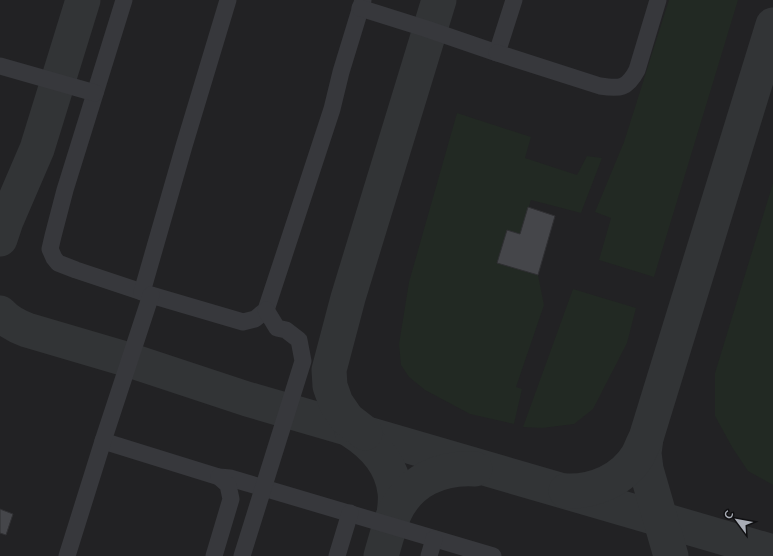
<svg xmlns="http://www.w3.org/2000/svg" width="773" height="556" viewBox="0 0 773 556" font-family="Lato,sans-serif">
	<style>
		.built { fill: #222224 }
		.grass { fill: #222923 }
		.lines { fill: none; stroke-linecap: round; stroke-linejoin: round }
		.taxiway { stroke: #323436; stroke-width: 35 }
		.building { fill: #45464a; stroke: #303033 }
		.minor { stroke: #37383c; stroke-width: 17 }
	</style>
	<rect width="100%" height="100%" fill="#151517"/>
	<rect class="built" x="0" y="0" width="773" height="556"/>
	<g class="grass">
		<path d="M669 0H738L654 277 599 260 611 218 595 212 624 142Z"/>
		<path d="M457 113 531 137 525 158 577 175 587 156 602 158 581 213 531 200 520 234 507 230 497 263 538 275 544 305 516 387 522 389 514 424 470 414 425 390 409 377 401 365 399 344 409 282Z"/>
		<path d="M773 183V485L748 471 732 447 715 416V373Z"/>
		<path d="M573 289 636 308 627 343 593 409 574 424 542 428 523 427Z"/>
	</g>
	<g class="lines">
		<g class="taxiway">
			<path d="M0 239 6 221 37 149 83 0"/>
			<path d="M0 313C8 322 16 326 27 330L129 360 247 399 773 552"/>
			<path d="M352 431C374 445 392 465 395 492 396 499 395 507 394 514"/>
			<path d="M365 433 347 419 336 403 330 386 329 370 348 298 439 0"/>
			<path d="M646 438 644 453 646 469 671 556"/>
			<path d="M566 491C594 492 623 480 638 455 641 449 643 443 646 438L773 25"/>
			<path d="M381 556C385 542 389 527 394 514 409 481 440 467 475 469"/>
		</g>
	</g>
	<g class="building">
		<path d="M528 207 555 216 538 275 497 263 507 230 520 234Z"/>
		<path d="M0 509 13 514 6 535 0 533Z"/>
	</g>
	<g class="lines">
		<g class="minor">
			<path d="M124 0 65 190 53 236 50 249 54 258 58 263 76 270 151 295 243 322 255 319 266 310 332 109 341 72 363 0"/>
			<path d="M360 8 427 29 497 53 514 0"/>
			<path d="M497 53 600 86C620 89 627 89 637 70L658 0"/>
			<path d="M0 66 95 93"/>
			<path d="M142 292 184 146 228 0"/>
			<path d="M103 441 219 477 230 478 493 556"/>
			<path d="M67 556 103 441 151 295"/>
			<path d="M214 556 231 499 228 485 219 477"/>
			<path d="M242 556 303 361 299 340 286 330 277 328 266 310"/>
			<path d="M337 556 350 513"/>
			<path d="M429 556 434 539"/>
		</g>
	</g>
	<g transform="translate(737 520) rotate(302)" stroke="#101012" stroke-width="3" paint-order="stroke">
	<path d="M0-3L7 15L0 10L-7 15Z" fill="#a9adb6"/>
	<text y="-6" font-size="11" font-weight="bold" text-anchor="middle" fill="#a9adb6">С</text>
	</g>
</svg>
